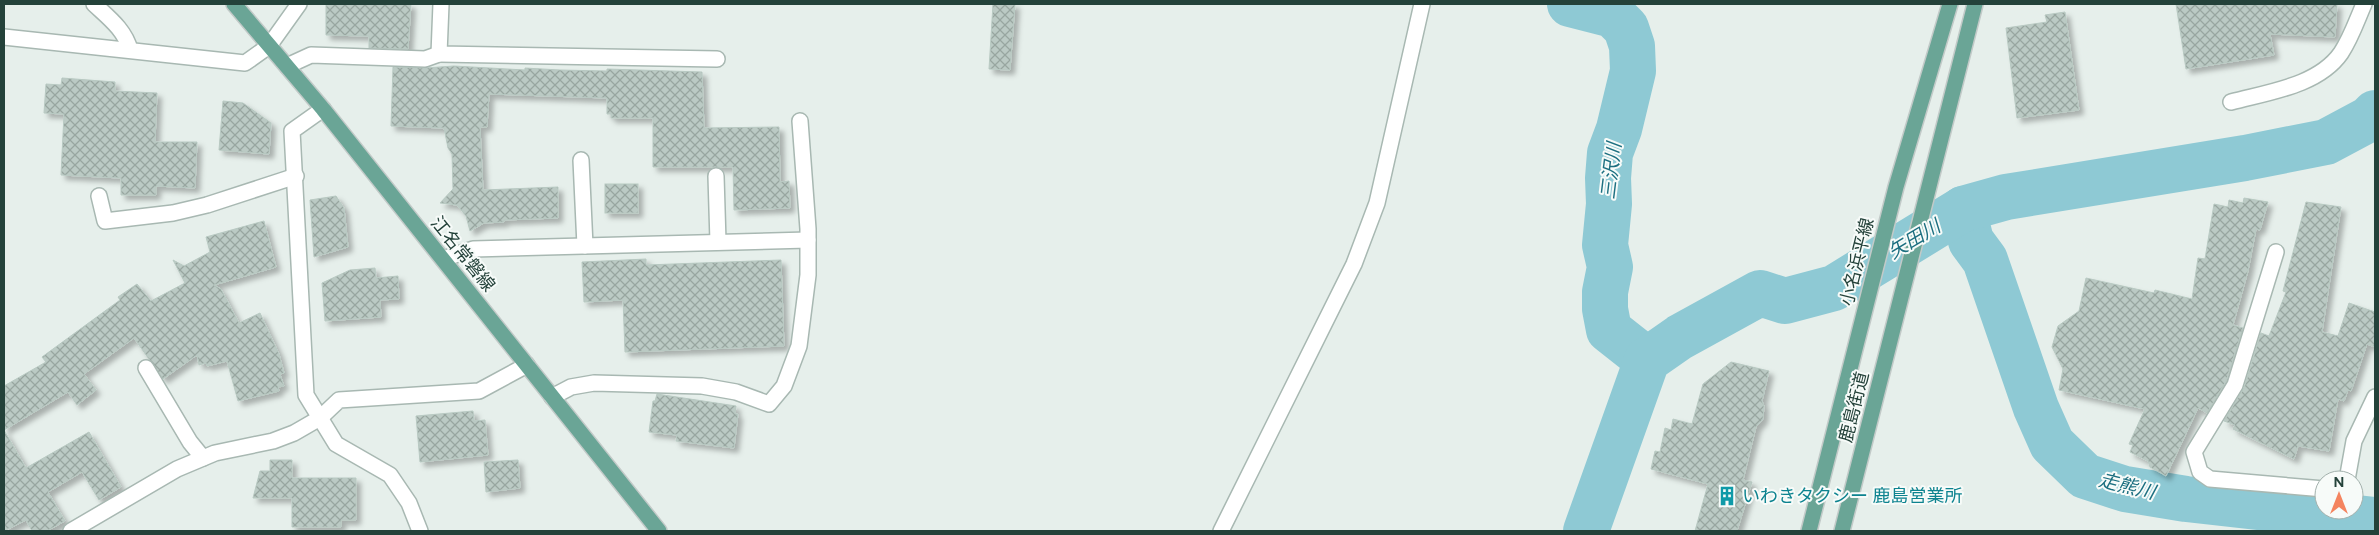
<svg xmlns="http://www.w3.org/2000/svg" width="2379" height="535" viewBox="0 0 2379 535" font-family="Figtree,'Noto Sans JP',sans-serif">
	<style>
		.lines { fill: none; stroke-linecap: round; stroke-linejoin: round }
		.river { stroke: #8ec9d4; stroke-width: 46 }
		.building { fill: url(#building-cross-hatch); stroke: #b8c9c2; filter: url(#shadow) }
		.minor-casing { stroke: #a8b8b2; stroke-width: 18 }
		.primary-casing { stroke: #c2cac8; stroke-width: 18 }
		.minor { stroke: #fff; stroke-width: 15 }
		.primary { stroke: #6aa596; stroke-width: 15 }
		.labels { text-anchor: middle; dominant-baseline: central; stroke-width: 4; stroke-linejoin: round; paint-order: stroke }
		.street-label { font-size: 18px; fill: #24423a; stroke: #f7fbf9 }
		.culture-label { font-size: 18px; fill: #0d838f; stroke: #f7fbf9; text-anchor: start }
		.water-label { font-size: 19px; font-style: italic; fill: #1c6f80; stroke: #f7fbf9 }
	</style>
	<defs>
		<pattern id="building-cross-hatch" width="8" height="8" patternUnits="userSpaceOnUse" patternTransform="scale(1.25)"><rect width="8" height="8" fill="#bbcac4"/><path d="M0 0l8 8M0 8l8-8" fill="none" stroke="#98a6a0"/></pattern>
		<filter id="shadow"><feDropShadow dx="4.5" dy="4.5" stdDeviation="2.5" flood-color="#0004"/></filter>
	</defs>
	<rect width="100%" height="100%" fill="#e6efeb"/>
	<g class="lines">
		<g class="river">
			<path d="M1570 4 1613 15 1626 28 1632 46 1633 71 1619 129 1610 153 1608 178 1609 204 1605 245 1610 267 1605 292V309L1609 330 1647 360"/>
			<path d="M1963 209 1971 241 1985 260 2036 408 2052 444 2085 476 2125 489 2186 499 2375 520"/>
			<path d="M1586 531 1647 360 1680 337 1760 293 1785 301 1834 288 1963 209 2006 197 2245 158 2326 142 2369 119 2375 113"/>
		</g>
	</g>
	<g class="building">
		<path d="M326 4H411L408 49 369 48V36L326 35Z"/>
		<path d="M993 4H1015L1010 70 989 69Z"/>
		<path d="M2176 4H2337L2335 37 2270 34 2274 55 2186 69Z"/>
		<path d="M2065 12 2079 110 2017 118 2006 28 2047 22 2045 15Z"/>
		<path d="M454 66 525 70V68L560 70 607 71V69L702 72 704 128 779 127 780 182 789 181 790 208 734 210 733 167H653V118H611V114H607V98L489 94 487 127H480L483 190 558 187V218L504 220V222L484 223 470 231 466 216 457 205 440 203 453 189 452 154 448 148 444 128 391 126 393 67 425 68Z"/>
		<path d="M62 78 115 82V91L157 93 155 142H197L195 188 156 186V195H121V178L61 175 64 114 44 113 46 84 61 85Z"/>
		<path d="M223 101 243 103 271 123 269 154 219 150Z"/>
		<rect x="605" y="184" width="33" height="29"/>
		<path d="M336 196 344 208 348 247 314 257 310 200Z"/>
		<path d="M2244 198 2268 202 2260 230 2256 229 2248 271 2233 325 2243 328 2226 381 2207 413 2198 408 2166 476 2150 467 2148 461 2130 452 2133 445 2129 444 2145 409 2059 390 2063 369 2052 347 2058 326 2079 311 2086 278 2154 293 2155 290 2192 299 2198 258 2205 259 2214 204 2228 207 2229 200 2243 203Z"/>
		<path d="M2306 202 2341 207 2322 332 2338 336 2349 303 2375 312V347L2367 344 2351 391 2348 390 2344 401 2338 399 2329 451 2298 446 2294 459 2233 429 2235 425 2224 421 2244 388 2261 333 2269 336 2286 292 2283 291Z"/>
		<path d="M264 221 276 267 214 285 221 289 239 323 260 313 279 354 284 373 280 374 284 386 278 387 279 391 238 401 227 361 207 366 206 363 199 365 197 355 163 379 134 338 84 374 96 390 77 405 68 392 4 430 26 468 89 432 121 487 99 500 82 472 48 492 65 521 47 531H32L26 520 4 531V386L46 362 42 357 120 300 118 297 137 284 151 301 185 283 173 260 184 266 210 252 206 237Z"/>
		<path d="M646 259V265L781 260 784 346 625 352 623 300 584 302 582 262Z"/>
		<path d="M375 268 376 278 398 276 399 299 380 300 381 317 325 321 322 283 350 270Z"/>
		<path d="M1731 362 1769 371 1762 401 1764 406 1763 419 1756 427 1743 480 1752 482 1737 531H1695L1708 484 1651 469 1655 451 1660 452 1665 428 1671 430 1673 419 1692 424 1703 384Z"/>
		<path d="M657 394 736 406 735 414H738L734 448 676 441 677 435 649 432 653 401H655Z"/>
		<path d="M473 411 474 421 485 420 488 455 420 462 416 416Z"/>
		<path d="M270 460H292V478H356V520H341V527H292V498H253L260 471H270Z"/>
		<path d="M518 460 520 488 486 492 484 462Z"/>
	</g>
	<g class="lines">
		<defs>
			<g id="minor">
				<path d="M94 4C109 18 125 30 130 50"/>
				<path d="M441 4 439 54 717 59"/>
				<path d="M4 37 245 63 269 46 299 4"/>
				<path d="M287 66 311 55 425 59 439 54"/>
				<path d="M2231 102C2268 92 2318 86 2341 53 2351 38 2357 20 2364 4"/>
				<path d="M323 109 292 131 306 395 336 444 390 475 409 503 420 531"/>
				<path d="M581 160 585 246"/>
				<path d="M716 176 718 242"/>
				<path d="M99 196 105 221 173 213 207 205 296 176"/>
				<path d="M2276 252 2235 385 2194 452 2200 472 2210 479 2324 489"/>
				<path d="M443 259 473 249 808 240"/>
				<path d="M146 368 190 442 203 458"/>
				<path d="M552 397 571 387 594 383 702 386 736 392 769 404 784 386 799 346 808 275V229L800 121"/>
				<path d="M2347 480 2354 441 2375 397"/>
				<path d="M71 531 177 469 215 453 273 441 294 433 320 418 339 400 479 391 527 365"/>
				<path d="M1221 531 1354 264 1377 203 1422 4"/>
			</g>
			<g id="primary">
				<path d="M234 4 323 109 659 531"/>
				<path d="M1809 531 1896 187 1950 4"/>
				<path d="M1842 531 1975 4"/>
			</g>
		</defs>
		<use href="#minor" class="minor-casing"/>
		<use href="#primary" class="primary-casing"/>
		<use href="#minor" class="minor"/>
		<use href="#primary" class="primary"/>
	</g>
	<defs>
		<symbol id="building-bare" viewBox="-9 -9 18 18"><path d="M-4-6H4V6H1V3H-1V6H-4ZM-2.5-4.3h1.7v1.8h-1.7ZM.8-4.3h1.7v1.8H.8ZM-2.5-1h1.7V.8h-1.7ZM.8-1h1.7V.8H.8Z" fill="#0f9aa8" stroke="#f7fbf9" stroke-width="2.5" paint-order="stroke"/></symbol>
	</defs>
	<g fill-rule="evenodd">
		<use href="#building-bare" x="1713" y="482" width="28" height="28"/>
	</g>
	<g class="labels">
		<g class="street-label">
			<text transform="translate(463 254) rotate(51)">江名常磐線</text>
			<text transform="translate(1857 262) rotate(-76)">小名浜平線</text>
			<text transform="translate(1854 407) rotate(-76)">鹿島街道</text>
		</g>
		<g class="culture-label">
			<text x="1742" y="496">いわきタクシー 鹿島営業所</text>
		</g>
		<g class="water-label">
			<text transform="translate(1611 171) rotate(-83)">三沢川</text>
			<text transform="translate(1914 239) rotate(-31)">矢田川</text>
			<text transform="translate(2127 486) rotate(14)">走熊川</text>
		</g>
	</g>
	<rect width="2379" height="535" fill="none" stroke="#24423a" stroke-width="10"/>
	<g transform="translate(2339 495)"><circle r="24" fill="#f7fbf9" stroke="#a3b1ad"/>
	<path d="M0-4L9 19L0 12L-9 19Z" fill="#f4845f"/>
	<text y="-8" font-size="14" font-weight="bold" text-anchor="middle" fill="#24423a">N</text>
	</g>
</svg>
